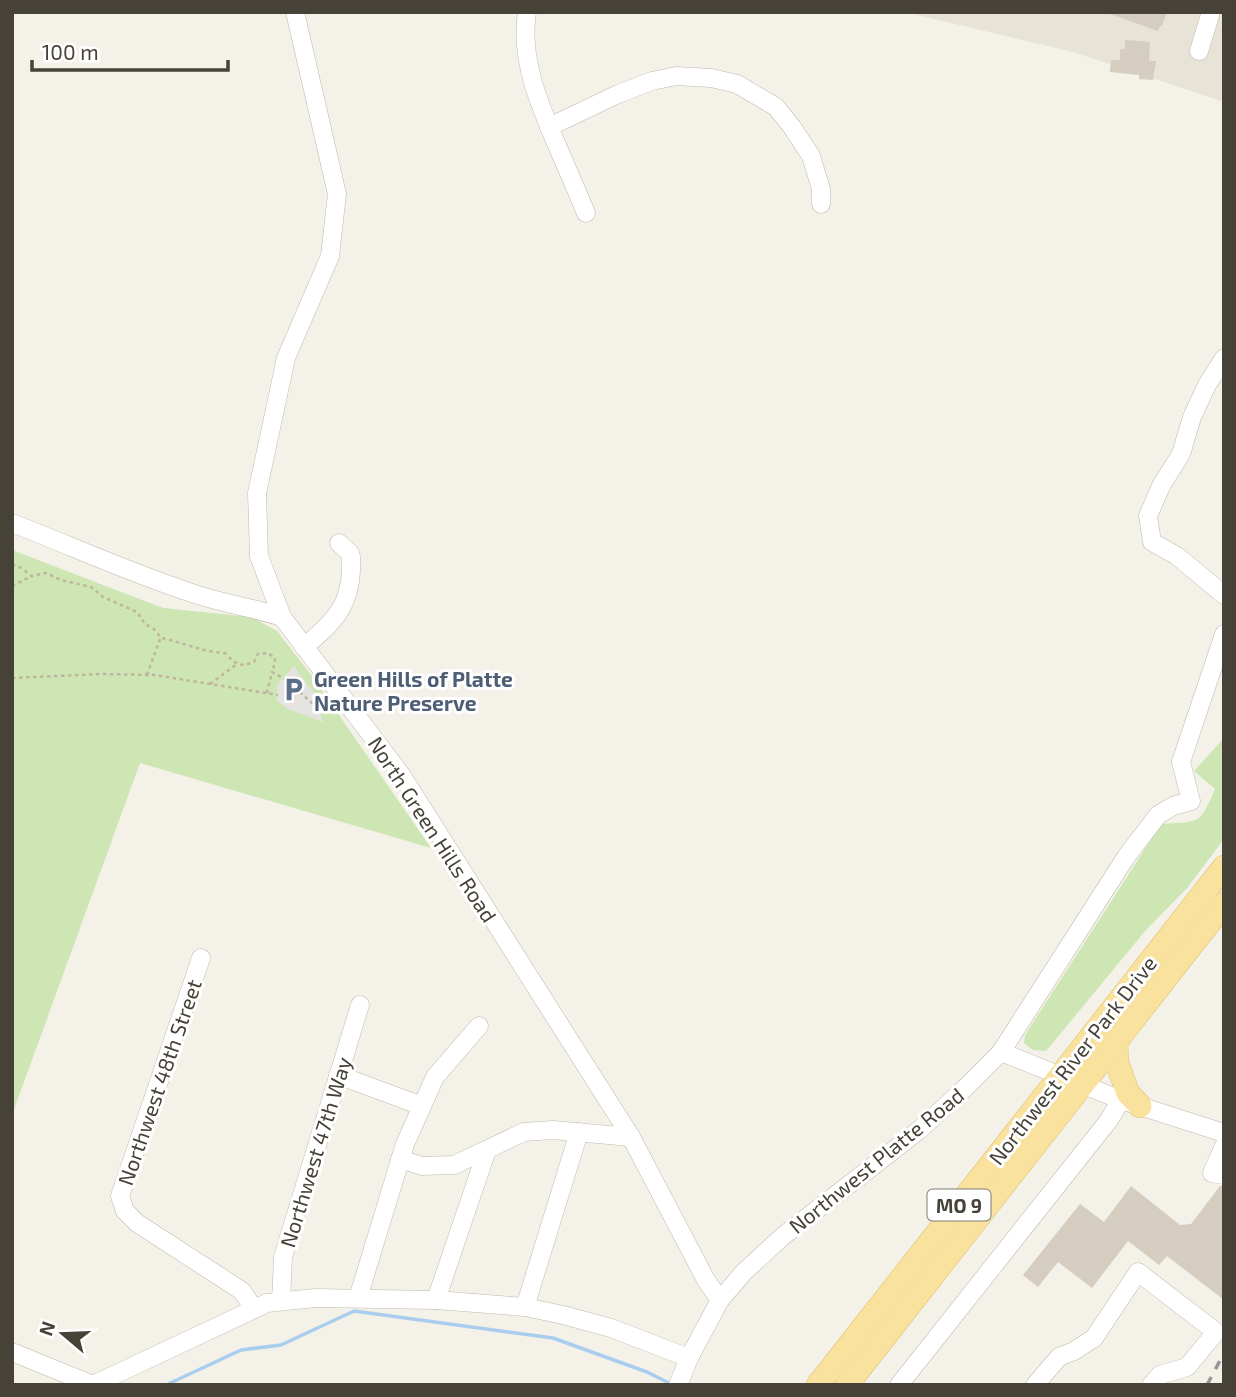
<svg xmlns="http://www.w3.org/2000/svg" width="1236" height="1397" viewBox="0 0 1236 1397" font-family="'Exo 2',sans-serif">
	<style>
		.residential { fill: #e7e3d7 }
		.green { fill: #cde6b4 }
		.parking { fill: #e5e3e0 }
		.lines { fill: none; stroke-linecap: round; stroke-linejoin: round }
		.stream { stroke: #a9ceed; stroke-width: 3.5 }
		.building { fill: #d5cdbf }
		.minor-casing { stroke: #bfb9ac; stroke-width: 19 }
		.major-casing { stroke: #dec06d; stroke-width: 24 }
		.path { stroke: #c0b59e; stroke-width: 2.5; stroke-dasharray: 3.5 3.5; stroke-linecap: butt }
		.minor { stroke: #fff; stroke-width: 18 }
		.major { stroke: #f9e29d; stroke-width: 23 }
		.rail { stroke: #979797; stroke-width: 3.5; stroke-dasharray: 9 9; stroke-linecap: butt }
		.labels { text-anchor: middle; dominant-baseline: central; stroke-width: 6; stroke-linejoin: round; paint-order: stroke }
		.shield { fill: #fff; stroke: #7e7b74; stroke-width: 2 }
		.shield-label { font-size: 19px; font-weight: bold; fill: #474238 }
		.service-label { font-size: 21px; font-weight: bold; fill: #4e5e75; stroke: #fff; text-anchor: start }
		.street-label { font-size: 21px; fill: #474238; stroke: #fff }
	</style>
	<rect width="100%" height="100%" fill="#f4f1e9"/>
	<path class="residential" d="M905 12H1224V102L1073 52Z"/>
	<g class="green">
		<path d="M12 550 163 608 251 617 277 631 312 676 431 848 140 763 12 1115Z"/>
		<path d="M1224 738V839L1187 888 1146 930 1046 1051 1033 1050 1024 1043 1025 1035 1161 824C1200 821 1199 826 1215 789L1194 771Z"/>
	</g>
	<path class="parking" d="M294 666 316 696 323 722 288 709 277 701V685Z"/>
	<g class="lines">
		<path class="stream" d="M166 1385 241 1350 281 1345 354 1311 553 1338 647 1372 673 1385"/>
	</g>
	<g class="building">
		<path d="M1110 12H1167L1162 26H1160L1158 31 1110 14Z"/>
		<path d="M1125 40 1150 42 1149 61H1156L1153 80 1139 79V75L1110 72 1111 60H1120V49H1125Z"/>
		<path d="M1131 1186 1180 1225 1191 1224 1220 1186H1224V1300L1167 1256 1159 1265 1128 1241 1092 1288 1058 1262 1038 1287 1023 1275 1080 1204 1104 1222Z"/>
	</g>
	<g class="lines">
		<defs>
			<g id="minor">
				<path d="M295 12 337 194 330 256 286 358 257 493 259 556 282 617 402 776 631 1137 706 1280 720 1300"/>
				<path d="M527 12C520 59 538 101 556 143 566 166 576 189 586 213"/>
				<path d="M1199 51 1211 12"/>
				<path d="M549 127 618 94 652 81 676 76 711 78 737 84 776 107 792 127 811 156 821 189V204"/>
				<path d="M1224 358 1207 385 1192 417 1181 454 1161 486 1148 516 1152 542 1177 556 1224 595"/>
				<path d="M12 523C74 547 135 575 198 595 226 604 254 608 282 617"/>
				<path d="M304 647C338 619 353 602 351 557L350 553 339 543"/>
				<path d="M201 958 120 1196 125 1211 137 1223 242 1291 254 1309"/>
				<path d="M1001 1052 1121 1100 1224 1133"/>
				<path d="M338 1075 422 1106"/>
				<path d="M1224 1146 1212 1173 1224 1175"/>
				<path d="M400 1159 422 1166 454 1165 524 1132 553 1130 631 1137"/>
				<path d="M358 1298 405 1144 435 1077 479 1026"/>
				<path d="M436 1300 487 1150"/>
				<path d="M281 1301 283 1257 360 1005"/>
				<path d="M525 1307 579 1132"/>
				<path d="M12 1352 93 1385"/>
				<path d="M93 1385 267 1303 315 1298 436 1300 525 1307 563 1315 611 1328 689 1358"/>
				<path d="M678 1385 689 1358 720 1300 744 1272 783 1236 918 1131 959 1094 1001 1052 1126 857 1158 815 1173 806 1191 801 1181 762 1224 634"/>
				<path d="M899 1385 1109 1120 1121 1100"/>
				<path d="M1035 1385 1059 1357 1074 1351 1094 1338 1138 1272 1216 1332 1187 1367 1160 1375 1151 1385"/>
			</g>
			<g id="major">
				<path d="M1116 1042 1117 1063 1128 1093 1140 1106"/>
				<path d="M818 1385 1224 867"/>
				<path d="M847 1385 1224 904"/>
			</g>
		</defs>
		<use href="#minor" class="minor-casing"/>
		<use href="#major" class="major-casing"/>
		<g class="path">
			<path d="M12 565 18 566 32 576 46 573 61 580 91 587 103 597 137 612 145 624 154 629 161 638C182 642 202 652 225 653 236 664 238 668 254 662L258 654 268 653 275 658 273 672"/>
			<path d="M12 586 32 576"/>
			<path d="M147 675 160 639"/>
			<path d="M12 678 101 674 155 675 278 695"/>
			<path d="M210 684 237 664"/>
			<path d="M267 693 272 672 285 679 319 709"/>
		</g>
		<use href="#minor" class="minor"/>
		<use href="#major" class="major"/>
		<path class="rail" d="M1207 1385 1224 1353"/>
	</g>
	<defs>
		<symbol id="parking-bare" viewBox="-9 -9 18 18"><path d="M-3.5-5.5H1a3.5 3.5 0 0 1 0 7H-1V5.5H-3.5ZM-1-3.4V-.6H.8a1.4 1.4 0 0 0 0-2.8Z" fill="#5c6f8a" stroke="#fff" stroke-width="2.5" paint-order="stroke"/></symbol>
	</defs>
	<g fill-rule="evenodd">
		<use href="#parking-bare" x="276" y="672" width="35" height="35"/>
	</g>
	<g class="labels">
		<rect class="shield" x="927.5" y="1189.5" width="63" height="31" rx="5"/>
		<g class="shield-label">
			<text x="959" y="1205">MO 9</text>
		</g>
		<g class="service-label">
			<text x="314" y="678">Green Hills of Platte<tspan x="314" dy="24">Nature Preserve</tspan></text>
		</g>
		<g class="street-label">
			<text transform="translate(433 829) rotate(57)">North Green Hills Road</text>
			<text transform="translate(1072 1060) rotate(-52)">Northwest River Park Drive</text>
			<text transform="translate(159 1082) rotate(-71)">Northwest 48th Street</text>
			<text transform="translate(315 1152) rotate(-73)">Northwest 47th Way</text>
			<text transform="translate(876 1160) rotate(-39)">Northwest Platte Road</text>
		</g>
	</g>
	<rect width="1236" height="1397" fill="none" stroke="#474238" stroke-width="28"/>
	<g transform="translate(63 1334) rotate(289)" stroke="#ffffff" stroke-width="5" paint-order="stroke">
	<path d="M0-5L12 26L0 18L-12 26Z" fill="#474238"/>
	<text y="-10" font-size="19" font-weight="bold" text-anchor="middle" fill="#474238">N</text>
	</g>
	<path d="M32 60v10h196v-10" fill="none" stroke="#474238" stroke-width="3.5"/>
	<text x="42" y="60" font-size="21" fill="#474238" stroke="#ffffff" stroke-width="5" paint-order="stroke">100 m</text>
</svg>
